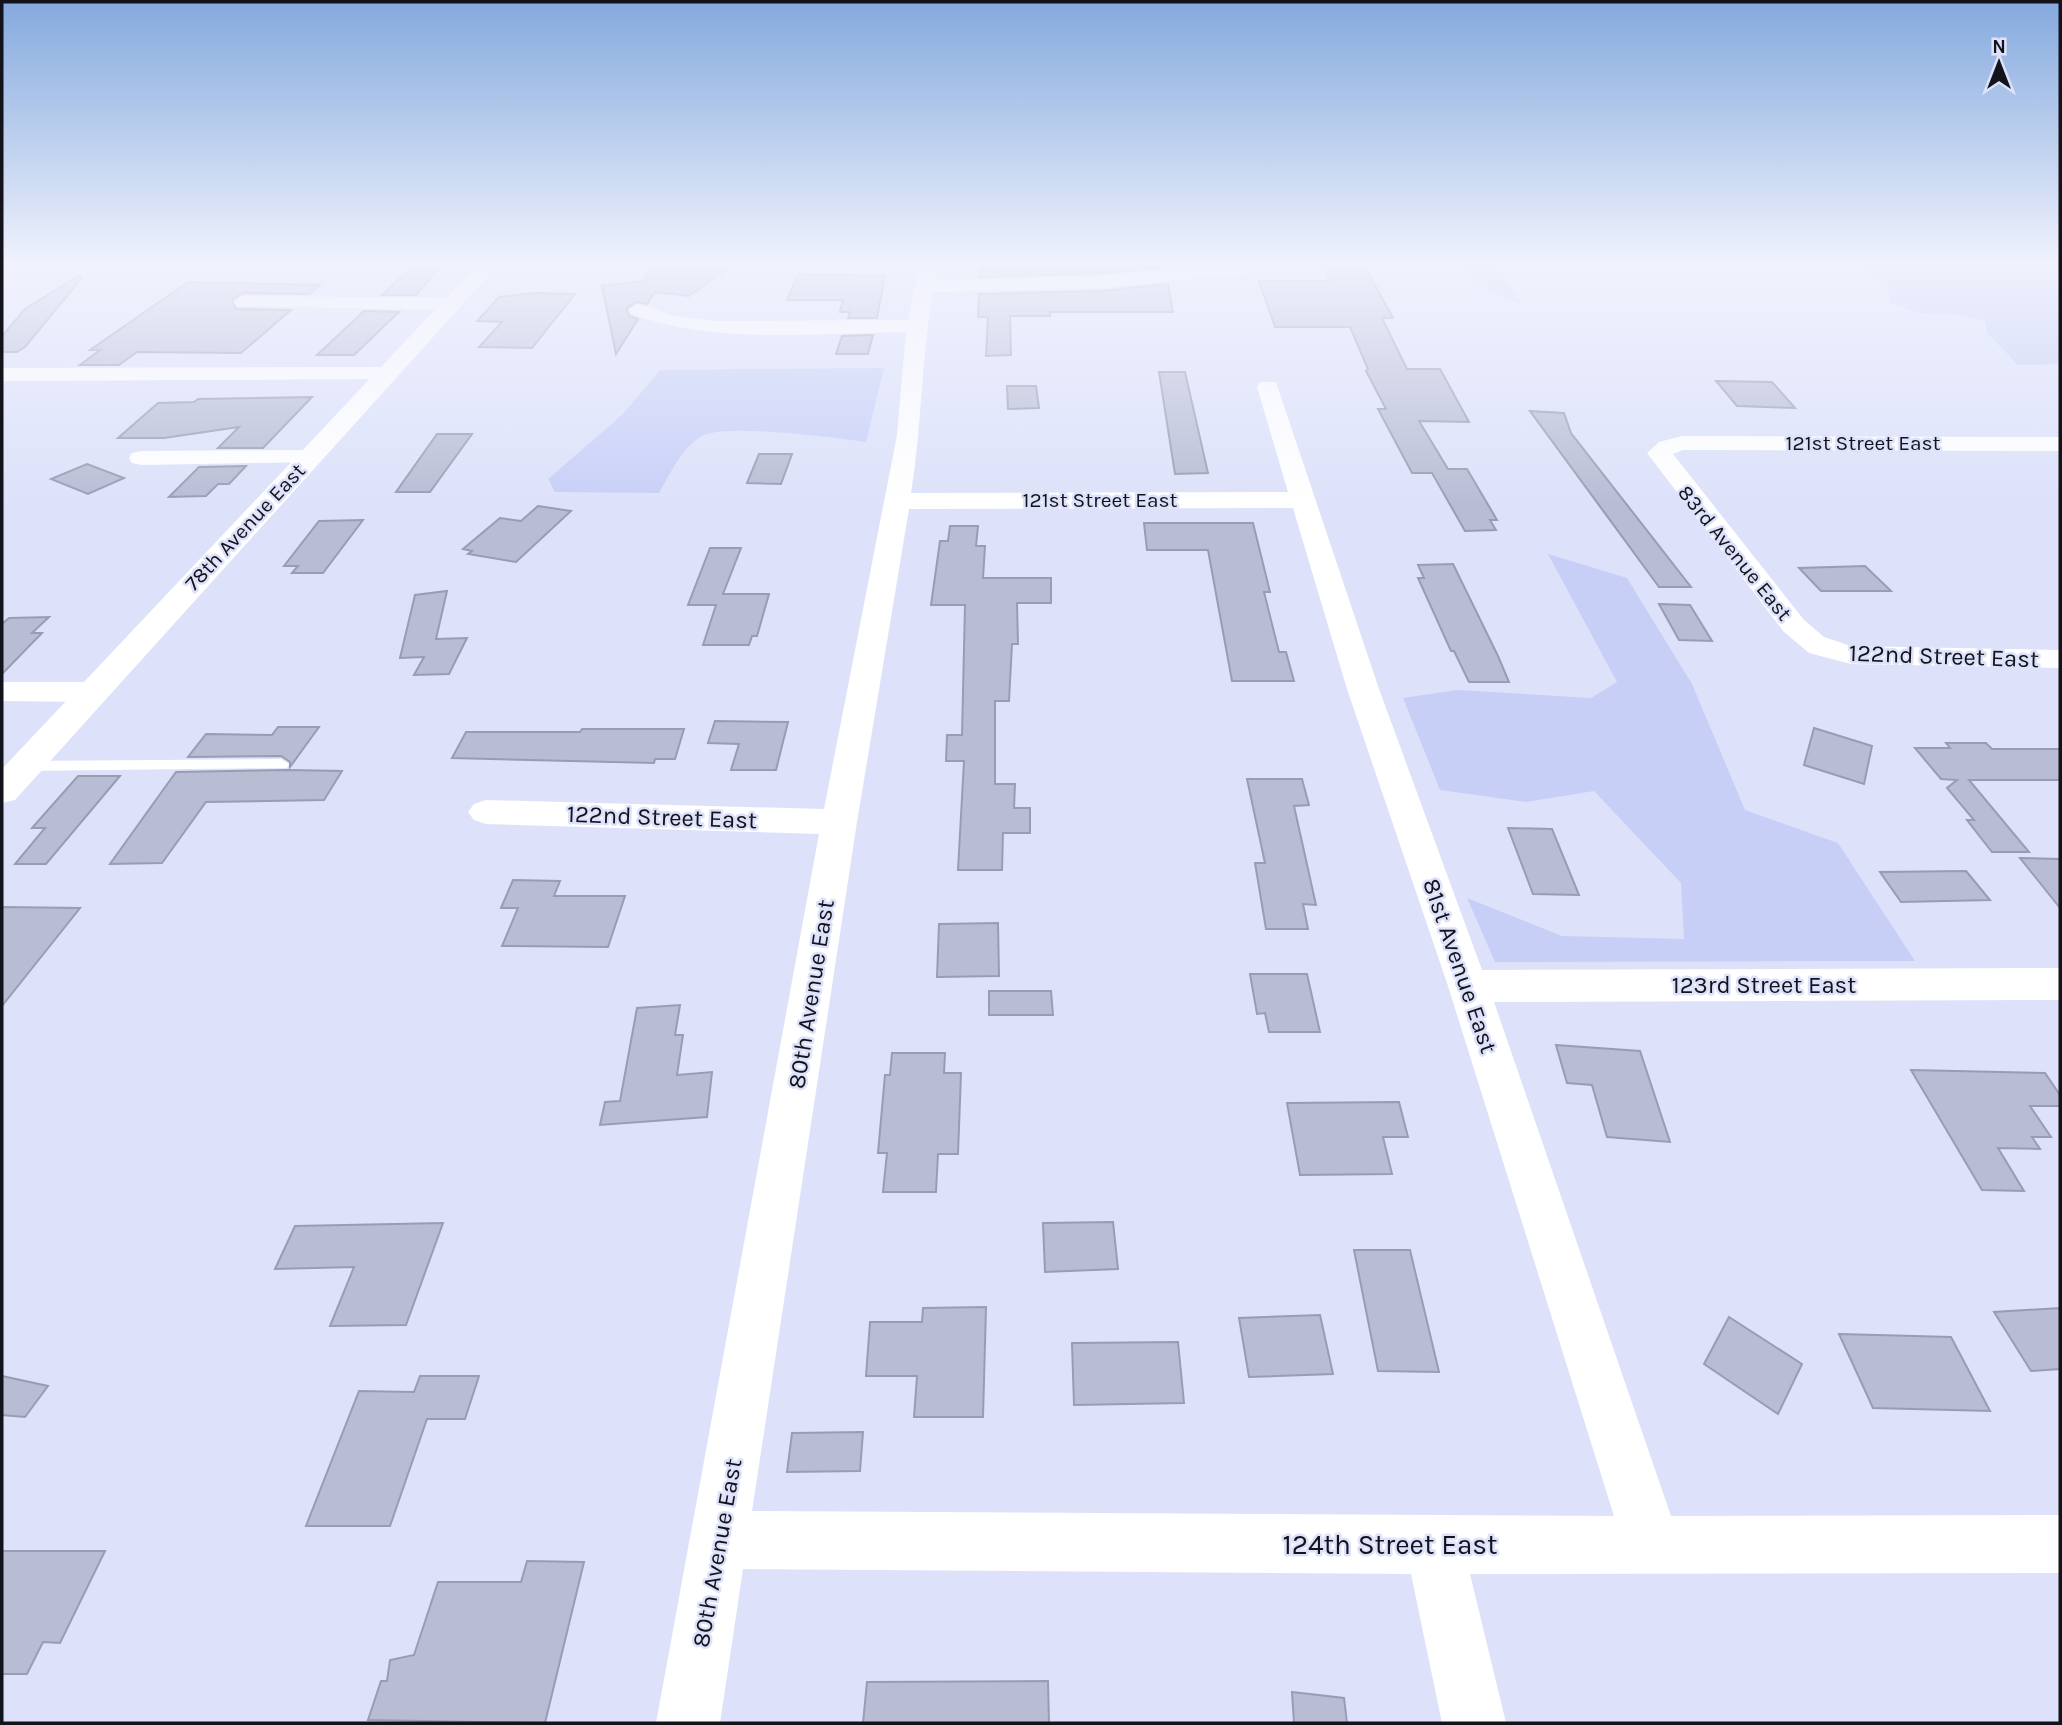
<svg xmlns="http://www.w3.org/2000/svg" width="2062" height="1725" viewBox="0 0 2062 1725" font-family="Karla,sans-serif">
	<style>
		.green { fill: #c7cff7 }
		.building { fill: #b8bdd4; stroke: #989db3; stroke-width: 2 }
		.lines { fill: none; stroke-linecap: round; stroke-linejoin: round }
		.lane { fill: #fff; fill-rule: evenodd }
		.street { fill: #fff; fill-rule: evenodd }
		.secondary { fill: #fff; fill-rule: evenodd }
		.labels { text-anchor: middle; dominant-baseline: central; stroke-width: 5; stroke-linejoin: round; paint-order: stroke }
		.far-street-label { font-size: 21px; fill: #12131b; stroke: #dde2fa }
		.street-label { font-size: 24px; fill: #12131b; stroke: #dde2fa }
		.near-street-label { font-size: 28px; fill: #12131b; stroke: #dde2fa }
	</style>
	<rect width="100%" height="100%" fill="#dde2fa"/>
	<g class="green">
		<path d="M1456 264H1506L1499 267 1521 304 1485 290Z"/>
		<path d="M1859 264H2060V364L2018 365 1987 333 1985 321 1960 315 1919 313 1889 302V293Z"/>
		<path d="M884 368 866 442C838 438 720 422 700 437 680 451 671 472 659 493L555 492 548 479 623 414 660 370Z"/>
		<path d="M1548 554 1627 578 1692 684 1745 810 1838 843 1915 961 1495 962 1467 898 1562 936 1684 939 1681 883 1594 791 1526 802 1440 790 1403 698 1457 690 1591 698 1617 682Z"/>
	</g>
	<g class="building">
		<path d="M415 264H443L416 295H382Z"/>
		<path d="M650 264H734L689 296 655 292 647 304 637 302 627 308 629 316 638 319 616 354 602 286 644 281Z"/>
		<path d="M981 264H1164L1165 267 1102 273 980 277Z"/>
		<path d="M1321 264 1364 265 1393 318H1382L1407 369H1440L1469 422 1419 421 1448 469H1467L1497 520H1490L1496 530 1465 531 1432 473H1412L1378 409H1386L1366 371 1368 369 1350 327H1275L1259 281H1330Z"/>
		<path d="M798 274 885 276 877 318H848L850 312H840L843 300H787Z"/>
		<path d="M78 276 81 279 25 347 17 352H2V336L25 309Z"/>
		<path d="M188 282 320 285 309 294 243 293 232 300 236 309 291 310 241 353 137 352 119 365H80L100 350H90Z"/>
		<path d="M1168 284 1173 312H1050V316H1010L1011 355 986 356 988 317H978L979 294 1102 291Z"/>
		<path d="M535 293 575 294 532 348 479 347 502 322 477 321 499 297Z"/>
		<path d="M364 311 399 312 354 355H317Z"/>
		<path d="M873 335 868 354H836L842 336Z"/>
		<path d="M1159 372H1185L1208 473 1175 474Z"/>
		<path d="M1716 381 1772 382 1795 408 1737 406Z"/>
		<path d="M1007 386H1036L1039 408 1008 409Z"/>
		<path d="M312 397 263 448H218L239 427 164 438H118L158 403 194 402 198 399Z"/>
		<path d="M1530 411 1564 413 1571 433 1691 587H1659Z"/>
		<path d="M437 434H472L430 492H396Z"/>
		<path d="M759 454H792L781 484 747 483Z"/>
		<path d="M87 464 124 478 88 494 51 479Z"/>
		<path d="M246 466 229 484H218L206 496 169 497 199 467Z"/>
		<path d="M538 506 571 511 516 562 468 554 472 551 463 549 500 518 521 521Z"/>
		<path d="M363 520 323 573H292L298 566H284L319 521Z"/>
		<path d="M1144 523H1253L1270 592H1264L1279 652H1286L1294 681H1232L1208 550H1147Z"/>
		<path d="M950 526H978L976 546H985L983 578H1051V603H1017L1018 644H1012L1009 701H995V784H1015L1014 808H1030V833H1003L1002 870H958L964 761H946L947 735H962L965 605H931L940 541H948Z"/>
		<path d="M710 548H741L723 594H769L757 636H752L749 645H703L716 605H688Z"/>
		<path d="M1453 564 1498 656 1509 682H1469L1454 651H1451L1418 578H1424L1418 565Z"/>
		<path d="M1865 566 1891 591H1821L1799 568Z"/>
		<path d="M447 591 436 639 467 638 449 674 414 675 424 657 400 658 415 595Z"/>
		<path d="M1659 604 1690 605 1712 641 1679 640Z"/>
		<path d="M49 617 32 633H42L2 674V624L9 618Z"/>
		<path d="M715 721 788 722 776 770H731L739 744 708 743Z"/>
		<path d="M278 727H319L290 767V762L281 756 188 757 206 734 272 735Z"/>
		<path d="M1814 728 1872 746 1864 784 1804 765Z"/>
		<path d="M582 729H684L675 759H655L654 763 452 758 466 732H580Z"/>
		<path d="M1946 743H1986L1992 749H2060V780H1969L2029 852H1992L1967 820H1974L1947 788 1957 780 1941 779 1915 748H1950Z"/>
		<path d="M289 770 342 771 324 800 206 802 162 863 110 864 176 772Z"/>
		<path d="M78 776H120L46 864H15L45 828H32Z"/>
		<path d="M1247 779H1302L1309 805 1294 806 1316 905 1303 904 1308 929H1266L1255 863H1265Z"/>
		<path d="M1508 828 1552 829 1579 895 1533 894Z"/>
		<path d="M2020 858 2060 859V908Z"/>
		<path d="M1966 871 1990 900 1901 902 1880 872Z"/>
		<path d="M513 880 560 881 554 896H625L608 947 502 946 518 908H501Z"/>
		<path d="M2 907 80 908 2 1006Z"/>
		<path d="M998 923 999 976 937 977 939 924Z"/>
		<path d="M1250 974H1307L1320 1032H1269L1265 1013 1257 1014Z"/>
		<path d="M989 991H1051L1053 1015H989Z"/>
		<path d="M680 1005 675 1035H683L677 1075 712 1072 707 1117 600 1125 605 1102 620 1101 637 1008Z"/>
		<path d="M1556 1045 1640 1051 1670 1142 1607 1137 1592 1085 1567 1083Z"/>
		<path d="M892 1053H945L944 1073H961L958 1154H938L936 1192H883L887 1153H878L885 1075H890Z"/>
		<path d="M1911 1070 2045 1073 2060 1095V1106H2030L2051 1137H2032L2040 1149 1998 1148 2024 1191 1982 1190Z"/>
		<path d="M1399 1102 1408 1137H1383L1392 1174 1300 1175 1287 1103Z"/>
		<path d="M1113 1222 1118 1269 1045 1272 1043 1223Z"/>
		<path d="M443 1223 406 1325 330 1326 354 1267 275 1269 295 1226Z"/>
		<path d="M1354 1250H1410L1439 1372 1378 1371Z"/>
		<path d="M986 1307 983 1417H914L917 1376H866L870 1322H922L923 1308Z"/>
		<path d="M2060 1308V1369L2031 1371 1994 1312Z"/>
		<path d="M1320 1315 1333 1374 1249 1377 1239 1318Z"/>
		<path d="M1729 1317 1802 1364 1778 1414 1704 1364Z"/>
		<path d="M1839 1334 1951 1337 1990 1411 1873 1408Z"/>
		<path d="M1178 1342 1184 1403 1074 1405 1072 1343Z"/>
		<path d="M2 1376 48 1386 25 1417 2 1415Z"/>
		<path d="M420 1376H479L465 1419H427L390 1526H306L359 1391 414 1392Z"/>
		<path d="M863 1432 860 1471 787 1472 792 1433Z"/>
		<path d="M2 1551H105L60 1643 43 1642 27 1674H2Z"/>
		<path d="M527 1561 584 1562 545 1723 368 1720 381 1681H387L390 1660 414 1655 438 1582H521Z"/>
		<path d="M1048 1681 1049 1723H863L867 1682Z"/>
		<path d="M1292 1692 1344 1698 1347 1723H1294Z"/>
	</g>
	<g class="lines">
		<path class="lane" d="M281 759 289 764 287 768 25 771 17 766 25 761Z"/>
		<g class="street">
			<path d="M479 264H601L592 269 487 270 481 269Z"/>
			<path d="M920 264H938L935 281 1102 276 1229 264H1282L1280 269 1274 270 1102 288 933 292C921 359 922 426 911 493L1288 492 1257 387 1260 382H1276L1379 689 1482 970 2060 968V1000L1494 1002 1671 1516 2060 1515V1573L1470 1574 1506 1723H1442L1411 1574 743 1569 720 1723H656L819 834 486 824 474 820 468 812 474 804 486 800 824 809 897 435 906 332C815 333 717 345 631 314L628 310 638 304 675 316 717 321 908 320ZM1293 508 1347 689 1448 986 1614 1516 752 1511 857 822 909 509Z"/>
			<path d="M243 296 452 298 462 304 452 310 236 306 233 302Z"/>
			<path d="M387 367 398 374 395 379 2 381V368Z"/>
			<path d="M1682 436 2060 437V451L1683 450 1673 454 1804 620 1824 637 1851 646 2060 650V668L1851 664 1809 653 1784 632 1647 453 1659 442Z"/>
			<path d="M309 450 318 452 321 457 318 462 141 465 132 463 129 458 132 453 141 451Z"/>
			<path d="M93 682 104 685 109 692 104 699 93 702 2 701V682Z"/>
		</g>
		<path class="secondary" d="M478 264H499L15 800 2 803V769Z"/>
	</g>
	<linearGradient id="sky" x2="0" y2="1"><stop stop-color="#84a9dd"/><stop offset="0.52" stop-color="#f0f2fd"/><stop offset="1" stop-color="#f0f2fd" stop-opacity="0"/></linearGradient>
	<rect width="2062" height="505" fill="url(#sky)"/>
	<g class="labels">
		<g class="far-street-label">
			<text x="1863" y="443">121st Street East</text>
			<text x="1100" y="500">121st Street East</text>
			<text transform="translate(245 527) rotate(-47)">78th Avenue East</text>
			<text transform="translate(1735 553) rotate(51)">83rd Avenue East</text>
		</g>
		<g class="street-label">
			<text transform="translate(1944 656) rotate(2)">122nd Street East</text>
			<text transform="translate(662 817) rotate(2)">122nd Street East</text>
			<text transform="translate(1460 966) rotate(71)">81st Avenue East</text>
			<text x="1764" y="985">123rd Street East</text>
			<text transform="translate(811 994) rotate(-81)">80th Avenue East</text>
			<text transform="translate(717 1553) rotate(-80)">80th Avenue East</text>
		</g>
		<g class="near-street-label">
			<text x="1390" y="1544">124th Street East</text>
		</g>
	</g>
	<rect width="2062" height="1725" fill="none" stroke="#12131b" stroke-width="7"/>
	<g transform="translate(1999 63)" stroke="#dde2fa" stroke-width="5" paint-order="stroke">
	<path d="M0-5L12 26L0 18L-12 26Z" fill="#12131b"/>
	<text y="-10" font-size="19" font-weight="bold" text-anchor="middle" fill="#12131b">N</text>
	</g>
</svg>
